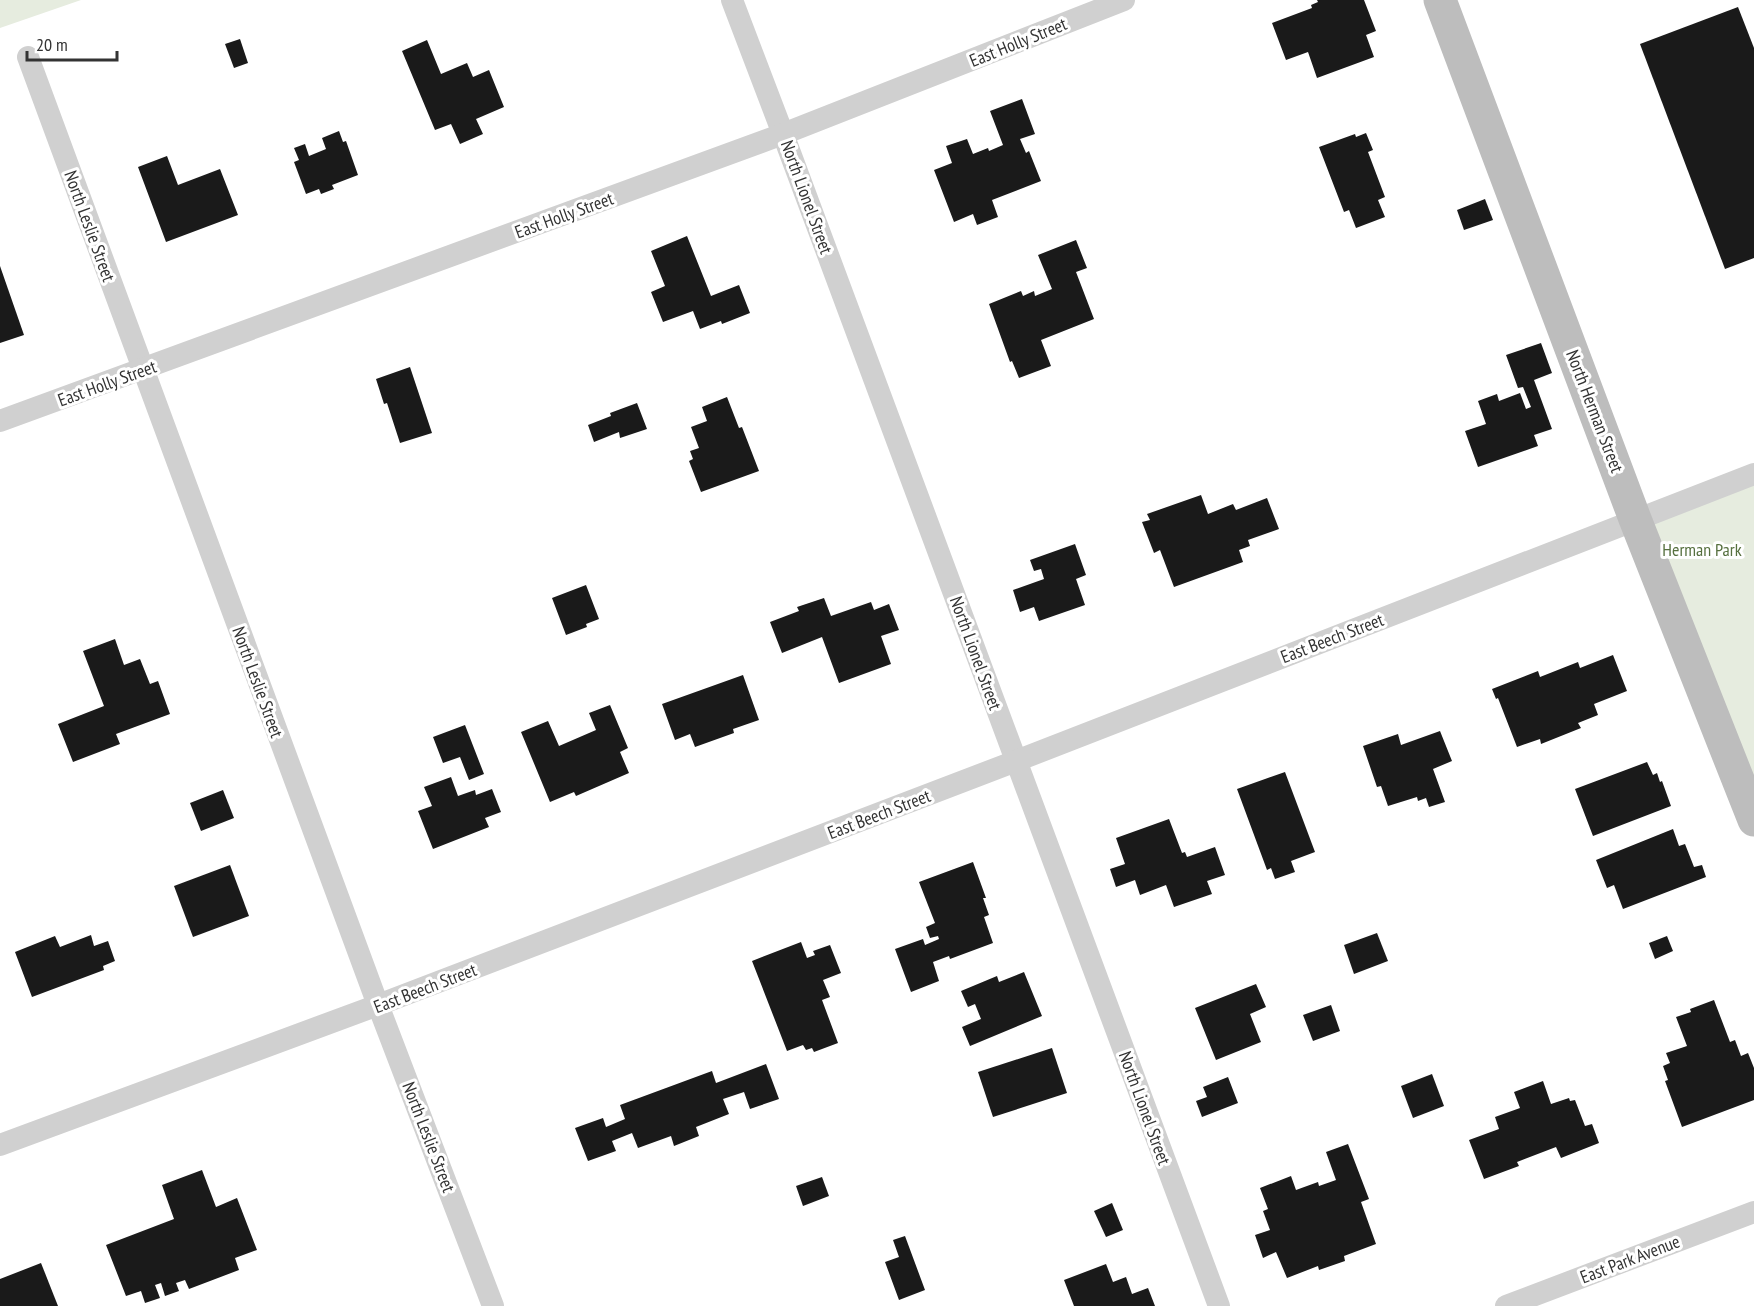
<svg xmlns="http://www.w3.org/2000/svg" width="1754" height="1306" viewBox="0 0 1754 1306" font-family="'PT Sans Narrow',sans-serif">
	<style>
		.green { fill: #e6ecdf }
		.building { fill: #1a1a1a }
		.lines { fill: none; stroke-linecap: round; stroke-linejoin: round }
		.street { stroke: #d0d0d0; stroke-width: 22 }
		.secondary { stroke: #bdbdbd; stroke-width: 33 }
		.labels { text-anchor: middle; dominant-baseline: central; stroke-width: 6; stroke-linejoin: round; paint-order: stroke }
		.street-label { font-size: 18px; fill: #333; stroke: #fff }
		.park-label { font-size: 18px; fill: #56703f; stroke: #fff }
	</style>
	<rect width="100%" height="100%" fill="#fff"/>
	<g class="green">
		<path d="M0 0H81L0 28Z"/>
		<path d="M1754 474V820L1635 519Z"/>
	</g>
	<g class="building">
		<path d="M1317 0H1364L1376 31 1366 35 1374 57 1317 78 1308 52 1286 60 1272 23 1312 8 1311 5 1318 2Z"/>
		<path d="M1738 7 1754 48V258L1725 269 1640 44Z"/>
		<path d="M240 39 248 63 234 68 225 44Z"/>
		<path d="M427 40 441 74 467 63 473 77 489 70 504 107 476 119 483 134 460 144 451 124 435 130 402 51Z"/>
		<path d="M1022 99 1035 134 1020 139 1026 153 1029 151 1041 181 992 200 998 217 977 225 973 214 954 222 934 170 952 163 946 146 967 139 973 154 988 148 989 151 1003 145 990 111Z"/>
		<path d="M339 131 343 142 346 141 358 175 332 185 334 189 321 194 319 189 306 194 294 162 299 160 294 148 305 144 309 156 326 149 322 138Z"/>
		<path d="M1366 133 1373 150 1368 152 1385 197 1378 200 1385 217 1356 228 1349 210 1344 212 1319 147 1355 134 1356 137Z"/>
		<path d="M167 156 178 185 220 169 238 215 166 242 138 167Z"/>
		<path d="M1485 199 1493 220 1464 230 1457 210Z"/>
		<path d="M687 236 711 296 739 285 750 313 722 324 721 321 700 329 693 311 663 322 651 292 665 286 651 251Z"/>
		<path d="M1076 240 1087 268 1076 272 1094 319 1041 340 1051 366 1019 378 1012 361 1010 362 989 304 1021 291 1023 296 1034 291 1035 296 1052 289 1038 255Z"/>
		<path d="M0 266 24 335 0 343Z"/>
		<path d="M1541 343 1552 373 1534 380 1552 429 1534 435 1538 446 1478 467 1465 431 1486 424 1478 401 1497 394 1499 401 1520 393 1526 409 1531 407 1523 387 1518 388 1506 355Z"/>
		<path d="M410 367 432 433 400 443 387 403 384 404 376 379Z"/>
		<path d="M727 397 739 428 742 427 759 471 701 492 689 461 693 459 690 451 699 448 691 427 707 421 702 407Z"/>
		<path d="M637 403 647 429 620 438 619 432 594 442 588 425 611 416 610 413Z"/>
		<path d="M1201 495 1208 514 1233 504 1236 510 1267 498 1279 529 1248 540 1250 546 1239 550 1243 562 1174 587 1160 550 1154 553 1142 522 1150 520 1147 514Z"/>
		<path d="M1075 544 1086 575 1076 579 1085 605 1039 621 1034 607 1020 612 1013 590 1044 579 1041 569 1034 571 1030 560Z"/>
		<path d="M586 585 599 619 586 624 587 627 566 635 552 598Z"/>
		<path d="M824 598 831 616 871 602 874 610 889 604 899 630 881 636 891 664 839 683 822 637 782 653 770 622 799 611 797 607Z"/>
		<path d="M115 639 124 665 140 659 150 684 158 681 170 714 116 734 120 744 73 762 58 724 104 706 83 651Z"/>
		<path d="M1613 655 1627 691 1594 704 1598 715 1578 723 1581 728 1541 744 1540 739 1517 747 1498 698 1496 699 1492 689 1538 671 1540 677 1578 662 1580 668Z"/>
		<path d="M743 675 759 720 733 729 734 733 695 747 690 734 675 740 662 704Z"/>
		<path d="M610 705 628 748 620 752 629 773 576 796 574 792 550 802 521 732 548 721 559 746 596 730 589 713Z"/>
		<path d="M465 725 484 774 469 780 460 757 443 763 433 737Z"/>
		<path d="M1440 731 1452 761 1433 769 1445 802 1429 807 1426 798 1418 801 1417 797 1388 806 1381 786 1377 787 1363 746 1398 734 1401 745Z"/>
		<path d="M1647 762 1653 775 1657 773 1660 782 1662 781 1671 806 1593 836 1575 789Z"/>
		<path d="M1285 772 1315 852 1291 861 1295 872 1275 879 1271 868 1267 870 1237 789Z"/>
		<path d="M451 777 458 796 475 790 476 795 492 789 501 812 485 818 489 827 433 849 418 811 432 806 424 787Z"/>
		<path d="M223 790 234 818 201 831 190 803Z"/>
		<path d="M1169 819 1182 853 1185 852 1187 857 1215 847 1225 875 1207 881 1212 894 1174 907 1166 885 1140 895 1135 880 1116 887 1110 869 1125 864 1116 838Z"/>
		<path d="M1673 829 1679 846 1685 844 1694 867 1702 865 1706 877 1623 909 1614 885 1607 888 1596 860Z"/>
		<path d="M973 862 986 898H983L989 915 984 917 993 943 950 959 949 956 933 962 939 981 911 992 895 949 923 939 925 945 939 939 938 936 930 938 926 927 935 923 919 882Z"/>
		<path d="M230 865 249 916 193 937 174 886Z"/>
		<path d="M1377 933 1388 961 1354 974 1344 945Z"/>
		<path d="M91 935 94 946 108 941 115 961 103 966 104 970 32 997 15 952 55 936 60 947Z"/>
		<path d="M1667 936 1673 951 1655 959 1649 943Z"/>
		<path d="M801 942 807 958 815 955 813 951 830 945 841 973 823 980 830 997 822 1000 838 1043 814 1052 812 1048 806 1050 803 1045 787 1051 752 961Z"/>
		<path d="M1024 972 1042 1016 970 1046 962 1027 981 1019 975 1004 968 1007 961 991 997 976 999 982Z"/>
		<path d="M1256 984 1266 1007 1250 1014 1261 1042 1216 1060 1195 1008Z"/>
		<path d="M1714 1000 1730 1042 1735 1040 1741 1056 1748 1053 1754 1068V1100L1682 1127 1665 1081 1668 1080 1663 1066 1670 1063 1666 1053 1687 1046 1676 1017 1691 1012 1690 1009Z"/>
		<path d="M1331 1005 1340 1031 1313 1041 1303 1015Z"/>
		<path d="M1052 1048 1067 1093 993 1117 978 1072Z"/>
		<path d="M766 1064 779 1099 750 1109 744 1092 723 1099 729 1114 696 1127 699 1136 674 1146 671 1136 638 1148 632 1133 612 1141 616 1151 588 1161 575 1128 603 1118 606 1127 625 1119 620 1105 712 1071 716 1083Z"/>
		<path d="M1432 1074 1444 1106 1413 1118 1401 1086Z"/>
		<path d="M1228 1077 1238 1103 1202 1117 1196 1101 1207 1097 1203 1087Z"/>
		<path d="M1543 1081 1551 1104 1569 1098 1570 1101 1575 1100 1585 1126 1592 1124 1599 1143 1561 1158 1556 1147 1517 1162 1519 1166 1484 1179 1469 1140 1499 1129 1495 1117 1520 1108 1514 1092Z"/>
		<path d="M1348 1144 1369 1199 1361 1202 1376 1244 1344 1256 1345 1261 1319 1270 1318 1266 1287 1278 1276 1252 1263 1258 1255 1235 1270 1230 1263 1211 1268 1209 1260 1188 1291 1176 1296 1190 1318 1182 1319 1186 1336 1180 1326 1152Z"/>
		<path d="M202 1170 216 1207 237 1198 257 1250 235 1258 239 1270 189 1289 185 1280 176 1283 179 1291 165 1296 161 1283 155 1285 160 1298 145 1303 141 1291 126 1296 106 1245 174 1219 162 1185Z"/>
		<path d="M822 1177 829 1196 803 1206 796 1186Z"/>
		<path d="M1112 1203 1123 1230 1106 1237 1094 1211Z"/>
		<path d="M905 1236 925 1290 899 1300 885 1262 899 1257 893 1240Z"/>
		<path d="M41 1263 58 1306H0V1279Z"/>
		<path d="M1106 1264 1113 1282 1126 1277 1132 1294 1148 1288 1155 1306H1074L1064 1280Z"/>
	</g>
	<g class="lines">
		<g class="street">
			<path d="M732 0 783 134 1219 1306"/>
			<path d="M28 57 378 1005 493 1306"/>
			<path d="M0 421 783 134 1124 0"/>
			<path d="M0 1145 378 1005 1016 761 1754 474"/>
			<path d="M1506 1306 1754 1212"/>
		</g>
		<path class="secondary" d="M1440 0 1635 519 1754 820"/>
	</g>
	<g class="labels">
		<g class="street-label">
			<text transform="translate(1018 42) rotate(-22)">East Holly Street</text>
			<text transform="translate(807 197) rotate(70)">North Lionel Street</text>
			<text transform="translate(564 215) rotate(-20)">East Holly Street</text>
			<text transform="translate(90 226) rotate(70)">North Leslie Street</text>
			<text transform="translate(107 383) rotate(-20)">East Holly Street</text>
			<text transform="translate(1595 411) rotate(69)">North Herman Street</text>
			<text transform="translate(1332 638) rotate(-21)">East Beech Street</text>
			<text transform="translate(976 653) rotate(70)">North Lionel Street</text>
			<text transform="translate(258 682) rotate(70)">North Leslie Street</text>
			<text transform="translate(879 814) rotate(-21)">East Beech Street</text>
			<text transform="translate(425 988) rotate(-21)">East Beech Street</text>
			<text transform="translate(1145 1108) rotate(70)">North Lionel Street</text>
			<text transform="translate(429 1137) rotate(69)">North Leslie Street</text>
			<text transform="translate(1630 1259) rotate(-21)">East Park Avenue</text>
		</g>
		<g class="park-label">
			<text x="1702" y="549">Herman Park</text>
		</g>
	</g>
	<path d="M27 51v9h90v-9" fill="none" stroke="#333333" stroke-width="3"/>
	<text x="36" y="51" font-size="18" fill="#333333" stroke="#ffffff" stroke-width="4.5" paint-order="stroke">20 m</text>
</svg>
